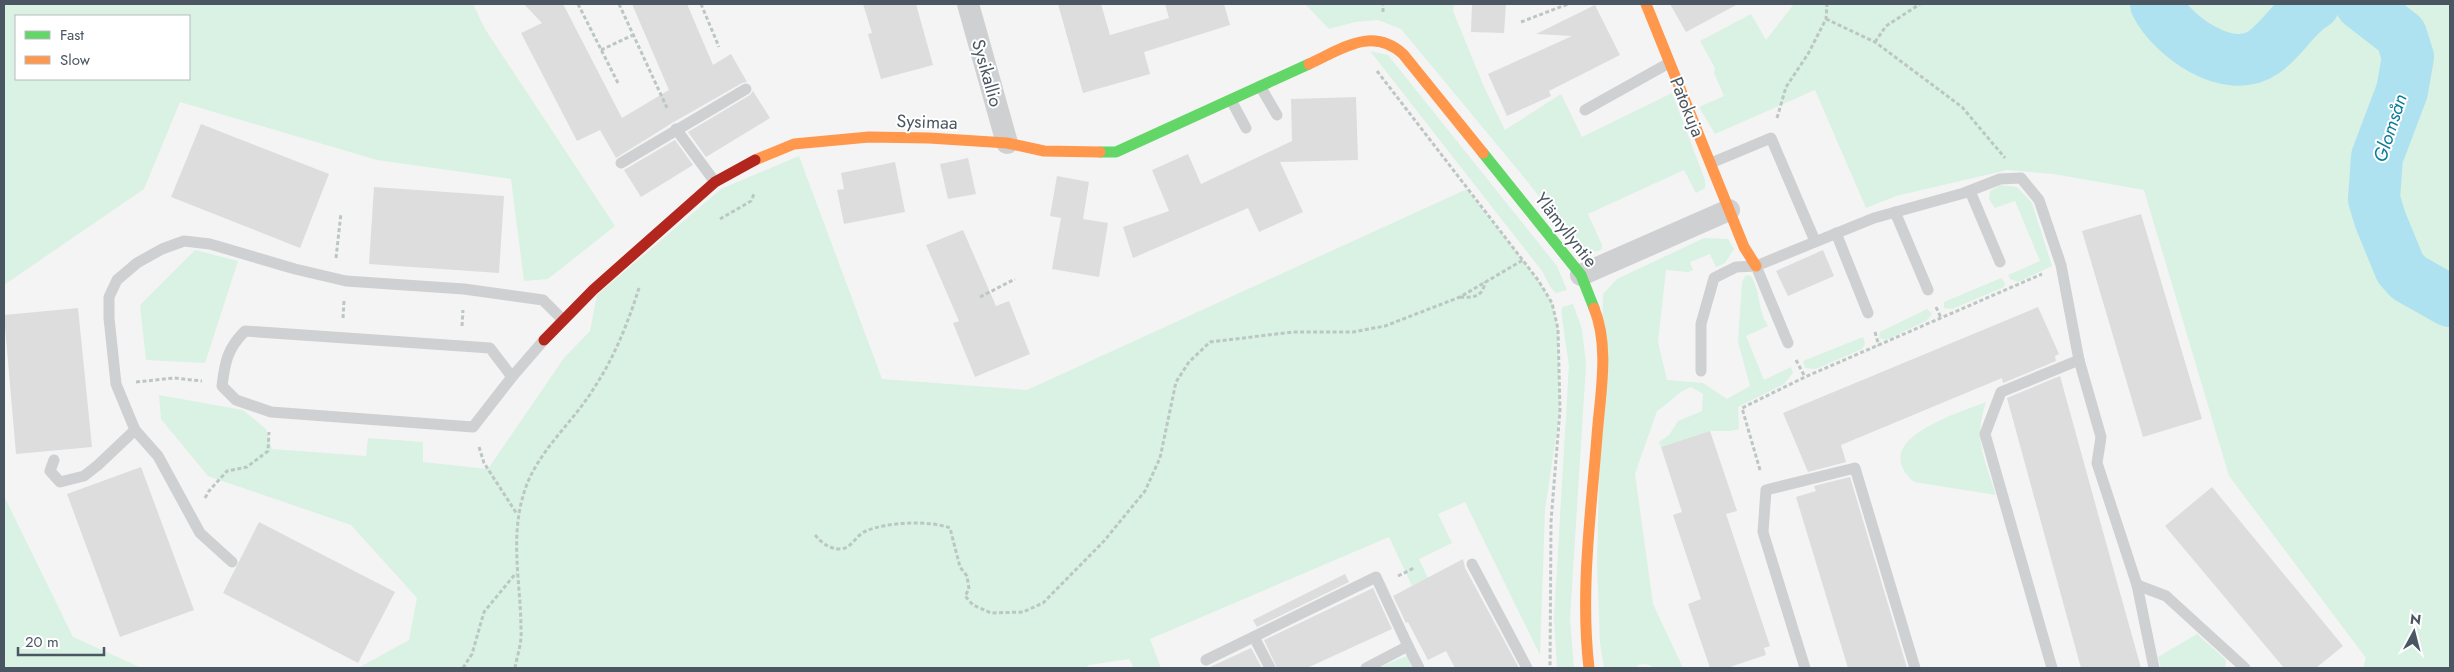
<svg xmlns="http://www.w3.org/2000/svg" width="2454" height="672" viewBox="0 0 2454 672" font-family="Jost,sans-serif">
	<style>
		.green { fill: #d9f2e3; fill-rule: evenodd }
		.lines { fill: none; stroke-linecap: round; stroke-linejoin: round }
		.river { stroke: #aee2f0; stroke-width: 52 }
		.building { fill: #ddddde }
		.path { stroke: #bcc7c4; stroke-width: 3; stroke-dasharray: 4 2.5; stroke-linecap: butt }
		.lane { stroke: #ced0d2; stroke-width: 11 }
		.street { stroke: #ced0d2; stroke-width: 22 }
		.fast { stroke: #63d668; stroke-width: 11 }
		.slow { stroke: #ff974d; stroke-width: 11 }
		.jam { stroke: #b3261e; stroke-width: 11 }
		.labels { text-anchor: middle; dominant-baseline: central; stroke-width: 4; stroke-linejoin: round; paint-order: stroke }
		.street-label { font-size: 18px; fill: #4a5661; stroke: #fff }
		.water-label { font-size: 19px; font-style: italic; fill: #0c7c9b; stroke: #fff }
	</style>
	<rect width="100%" height="100%" fill="#f4f4f4"/>
	<g class="green">
		<path d="M4 4H473L485 29 615 226 548 279 524 281 511 179 377 160 180 102 144 189 4 285ZM16 16H189V79H16Z"/>
		<path d="M1305 4H1454L1453 11 1484 87 1505 130 1561 94 1582 137 1672 93 1705 180V188L1696 193 1684 170 1588 214 1602 245V249C1593 255 1583 249 1575 243L1527 181 1401 29 1378 20 1355 22 1329 29Z"/>
		<path d="M1794 4H2450V668H2363L2366 658 2229 476 2144 190 2054 174 2007 170 1896 196 1866 208 1815 90 1715 134 1699 107 1724 96 1714 73 1715 68 1700 41 1751 14 1766 40Z"/>
		<path d="M1370 51 1388 55 1557 266 1567 290 1556 293 1551 288 1542 271Z"/>
		<path d="M799 156 882 379 1027 390 1467 189 1538 280 1552 303 1558 329 1560 410 1545 510 1540 655 1465 502 1438 514 1452 543 1419 559 1428 578 1412 586 1389 537 1150 639 1161 668H1134L1129 659 1089 665 1085 668H358L409 640 417 598 351 525 208 476 161 419 159 395 243 410 266 429 272 449 366 456 368 438 423 442V462L488 469 564 358 590 331 597 295 721 189Z"/>
		<path d="M2000 185 2017 187 2032 203 2052 266 2018 282 2010 279 2008 275 2040 261 2015 201 1995 208 1989 199 1990 191Z"/>
		<path d="M1704 238 1728 239 1734 249 1725 263 1716 267 1710 254 1690 262 1693 270 1688 272 1666 270 1658 342 1667 380 1703 383 1727 399 1750 386 1738 342 1742 282 1746 275 1751 276C1761 292 1757 309 1768 326L1746 336 1764 380 1791 367 1793 373 1784 384 1738 407 1739 429 1730 431H1710L1661 447 1659 442 1669 435 1678 421 1702 411 1703 394 1691 387C1678 391 1669 404 1657 411L1635 474 1653 604 1683 668H1656L1646 664 1638 665 1636 668H1604L1600 643 1597 565 1603 294 1617 279Z"/>
		<path d="M195 250 238 261 205 363 146 360 140 305Z"/>
		<path d="M2001 278 2005 283 2004 287 1952 309 1944 308V302Z"/>
		<path d="M1573 304 1582 329 1586 365 1570 618 1574 668H1557L1554 618 1569 365C1568 355 1560 313 1562 307Z"/>
		<path d="M1927 309 1932 314 1926 321 1886 340 1879 338 1880 332Z"/>
		<path d="M1863 337 1865 344 1862 349 1816 369 1805 368 1803 361Z"/>
		<path d="M1986 402C1973 439 1985 460 1996 495L1914 482C1867 439 1957 414 1986 402Z"/>
		<path d="M4 496 73 637 142 668H4Z"/>
		<path d="M2197 634 2226 660 2225 668H2161L2158 657Z"/>
		<path d="M1407 656 1412 668H1377Z"/>
	</g>
	<g class="lines">
		<g class="river">
			<path d="M2156 4C2172 36 2228 77 2264 52 2284 38 2294 16 2314 4"/>
			<path d="M2361 4 2401 35 2408 57 2402 91 2377 157 2374 199 2380 219 2400 268 2409 278 2450 301"/>
		</g>
	</g>
	<g class="building">
		<path d="M524 4H563L622 118 669 90 632 4H687L713 65 731 54 747 82 742 83 672 123 616 158 600 130 577 141 521 33 542 23Z"/>
		<path d="M863 4H916L933 65 881 79 868 34 872 33Z"/>
		<path d="M1058 4H1101L1110 35 1169 18 1165 4H1224L1230 25 1144 52 1150 74 1083 93Z"/>
		<path d="M1472 4H1506L1504 33 1471 32Z"/>
		<path d="M1670 4H1738L1686 32Z"/>
		<path d="M1595 5 1620 55 1549 91 1551 96 1507 116 1488 74 1572 36 1536 34Z"/>
		<path d="M753 91 770 118 706 157 688 132 750 95Z"/>
		<path d="M1356 97 1358 160 1280 162 1303 212 1259 232 1248 208 1133 258 1123 227 1169 211 1152 170 1188 154 1201 184 1292 141 1291 99Z"/>
		<path d="M201 124 329 174 300 248 171 197Z"/>
		<path d="M675 140 693 165 641 197 624 170Z"/>
		<path d="M968 158 976 194 948 199 940 164Z"/>
		<path d="M895 162 905 212 844 224 837 190 844 189 841 173Z"/>
		<path d="M1057 176 1089 182 1083 219 1108 223 1099 277 1052 269 1061 218 1050 216Z"/>
		<path d="M374 187 504 196 499 273 369 264Z"/>
		<path d="M2141 214 2202 419 2143 437 2082 231Z"/>
		<path d="M963 230 996 306 1009 301 1030 354 975 377 953 323 959 321 926 245Z"/>
		<path d="M1823 250 1834 276 1788 296 1776 271Z"/>
		<path d="M2038 307 2059 354 2055 356 2056 361 2003 383 2002 378 1841 445 1846 462 1808 472 1783 413Z"/>
		<path d="M78 308 92 447 16 454 4 315Z"/>
		<path d="M2060 376 2100 521 2141 668H2081L2007 398Z"/>
		<path d="M1710 431 1737 511 1726 514 1770 646 1764 648 1766 655 1727 668H1710L1688 604 1701 599 1673 515 1682 512 1661 447Z"/>
		<path d="M141 467 194 610 120 637 67 494Z"/>
		<path d="M1850 477 1907 668H1848L1796 497 1816 491 1814 486Z"/>
		<path d="M2212 487 2343 646 2316 668H2284L2165 526Z"/>
		<path d="M259 522 395 592 358 663 223 593Z"/>
		<path d="M1463 559 1465 568 1519 668H1455L1446 651 1428 660 1408 622 1406 623 1393 596Z"/>
		<path d="M1345 574 1349 582 1257 627 1253 620Z"/>
		<path d="M1373 588 1392 629 1307 668H1277L1264 640Z"/>
		<path d="M1251 648 1262 668H1208Z"/>
	</g>
	<g class="lines">
		<g class="path">
			<path d="M578 4 619 85"/>
			<path d="M619 4 668 110"/>
			<path d="M701 4 719 47"/>
			<path d="M1383 12V4"/>
			<path d="M1826 19 1875 42 1962 107 2005 158"/>
			<path d="M1521 22 1568 4"/>
			<path d="M1875 42 1886 26 1920 4"/>
			<path d="M601 50 633 35"/>
			<path d="M1377 71 1538 280 1552 303 1558 329 1560 410 1551 521 1550 668"/>
			<path d="M1777 118 1786 87 1808 54 1826 19 1827 4"/>
			<path d="M720 219 751 201 754 194"/>
			<path d="M336 258 341 213"/>
			<path d="M980 297 1015 279"/>
			<path d="M1460 297C1473 298 1483 297 1485 282"/>
			<path d="M1936 307 1941 318"/>
			<path d="M343 318 344 301"/>
			<path d="M462 326 463 310"/>
			<path d="M1875 332 1879 346"/>
			<path d="M1796 360 1805 377"/>
			<path d="M136 382 174 378 202 381"/>
			<path d="M479 447 484 463 517 514"/>
			<path d="M1760 470 1742 408 1805 377 2042 274"/>
			<path d="M205 498 209 491 227 471 247 467 268 451 269 432"/>
			<path d="M815 535C822 543 829 549 841 549 852 548 856 535 866 531 887 522 929 520 950 528L960 567 967 576 969 589 965 596 973 605 991 613 1023 612 1043 603 1104 541 1145 491 1160 458 1176 382 1189 362 1210 342 1293 332H1353L1385 326 1460 297 1523 260"/>
			<path d="M1398 576 1414 568"/>
			<path d="M463 668 472 654 484 612 516 573"/>
			<path d="M515 668C517 656 522 643 521 631 521 581 508 533 527 484 542 447 574 421 594 388 614 358 628 323 639 288"/>
		</g>
		<g class="lane">
			<path d="M1260 86 1277 115"/>
			<path d="M1231 100 1246 128"/>
			<path d="M1585 110 1669 63"/>
			<path d="M676 129 715 182"/>
			<path d="M621 163 746 89"/>
			<path d="M1711 163 1771 138 1815 241"/>
			<path d="M1970 191 2000 262"/>
			<path d="M1895 212 1928 290"/>
			<path d="M1836 233 1868 313"/>
			<path d="M1756 266 1788 343"/>
			<path d="M1701 371V324L1714 278 1736 267 1756 266 1874 218 1964 193 2000 179 2021 178 2039 200 2061 265 2079 360 2101 437 2097 463 2137 585 2154 668"/>
			<path d="M512 377 490 348 245 331C227 349 225 362 222 386L236 400 271 412 473 427 512 377 544 340"/>
			<path d="M135 430 158 456 200 533 232 562"/>
			<path d="M54 460 50 471 60 482 84 476 98 465 135 430 116 384 109 318V297L117 280 137 263 162 249 184 241 210 244 295 269 346 281 464 289 543 300 563 320"/>
			<path d="M1472 564 1527 668"/>
			<path d="M2137 585 2166 596 2245 668"/>
			<path d="M1254 637 1270 668"/>
			<path d="M1206 660 1376 577 1408 646"/>
			<path d="M1366 668 1408 646 1419 668"/>
			<path d="M1805 668 1763 532 1766 490 1855 468 1915 668"/>
			<path d="M2052 668 1985 434 2001 392 2079 360"/>
		</g>
		<g class="street">
			<path d="M968 4 1007 143"/>
			<path d="M1581 275 1729 210"/>
		</g>
		<g class="fast">
			<path d="M1100 152H1116L1309 64"/>
			<path d="M1483 153 1581 275 1594 308"/>
		</g>
		<g class="slow">
			<path d="M1646 4 1744 247 1756 266"/>
			<path d="M1309 64C1342 49 1372 26 1403 54L1483 153"/>
			<path d="M755 160 794 144 869 137 929 138 1007 143 1044 151 1100 152"/>
			<path d="M1589 668C1580 591 1591 513 1597 436 1600 395 1610 347 1594 308"/>
		</g>
		<path class="jam" d="M544 340 593 290 715 182 755 160"/>
	</g>
	<g class="labels">
		<g class="street-label">
			<text transform="translate(987 73) rotate(74)">Sysikallio</text>
			<text transform="translate(1687 107) rotate(68)">Patokuja</text>
			<text transform="translate(927 122) rotate(2)">Sysimaa</text>
			<text transform="translate(1566 230) rotate(52)">Ylämyllyntie</text>
		</g>
		<g class="water-label">
			<text transform="translate(2390 128) rotate(-72)">Glomsån</text>
		</g>
	</g>
	<rect width="2454" height="672" fill="none" stroke="#4a5661" stroke-width="10"/>
	<rect x="15" y="15" width="175" height="65" fill="#ffffff" stroke="#b7bbc0"/>
	<rect x="25" y="31" width="25" height="8" fill="#63d668" stroke="#b7bbc0"/>
	<text x="60" y="40" font-size="15" fill="#4a5661">Fast</text>
	<rect x="25" y="56" width="25" height="8" fill="#ff974d" stroke="#b7bbc0"/>
	<text x="60" y="65" font-size="15" fill="#4a5661">Slow</text>
	<g transform="translate(2414 632) rotate(7)" stroke="#ffffff" stroke-width="4" paint-order="stroke">
	<path d="M0-4L9 19L0 12L-9 19Z" fill="#4a5661"/>
	<text y="-8" font-size="14" font-weight="bold" text-anchor="middle" fill="#4a5661">N</text>
	</g>
	<path d="M18 647v8h86v-8" fill="none" stroke="#4a5661" stroke-width="2.5"/>
	<text x="25" y="647" font-size="15" fill="#4a5661" stroke="#ffffff" stroke-width="4" paint-order="stroke">20 m</text>
</svg>
